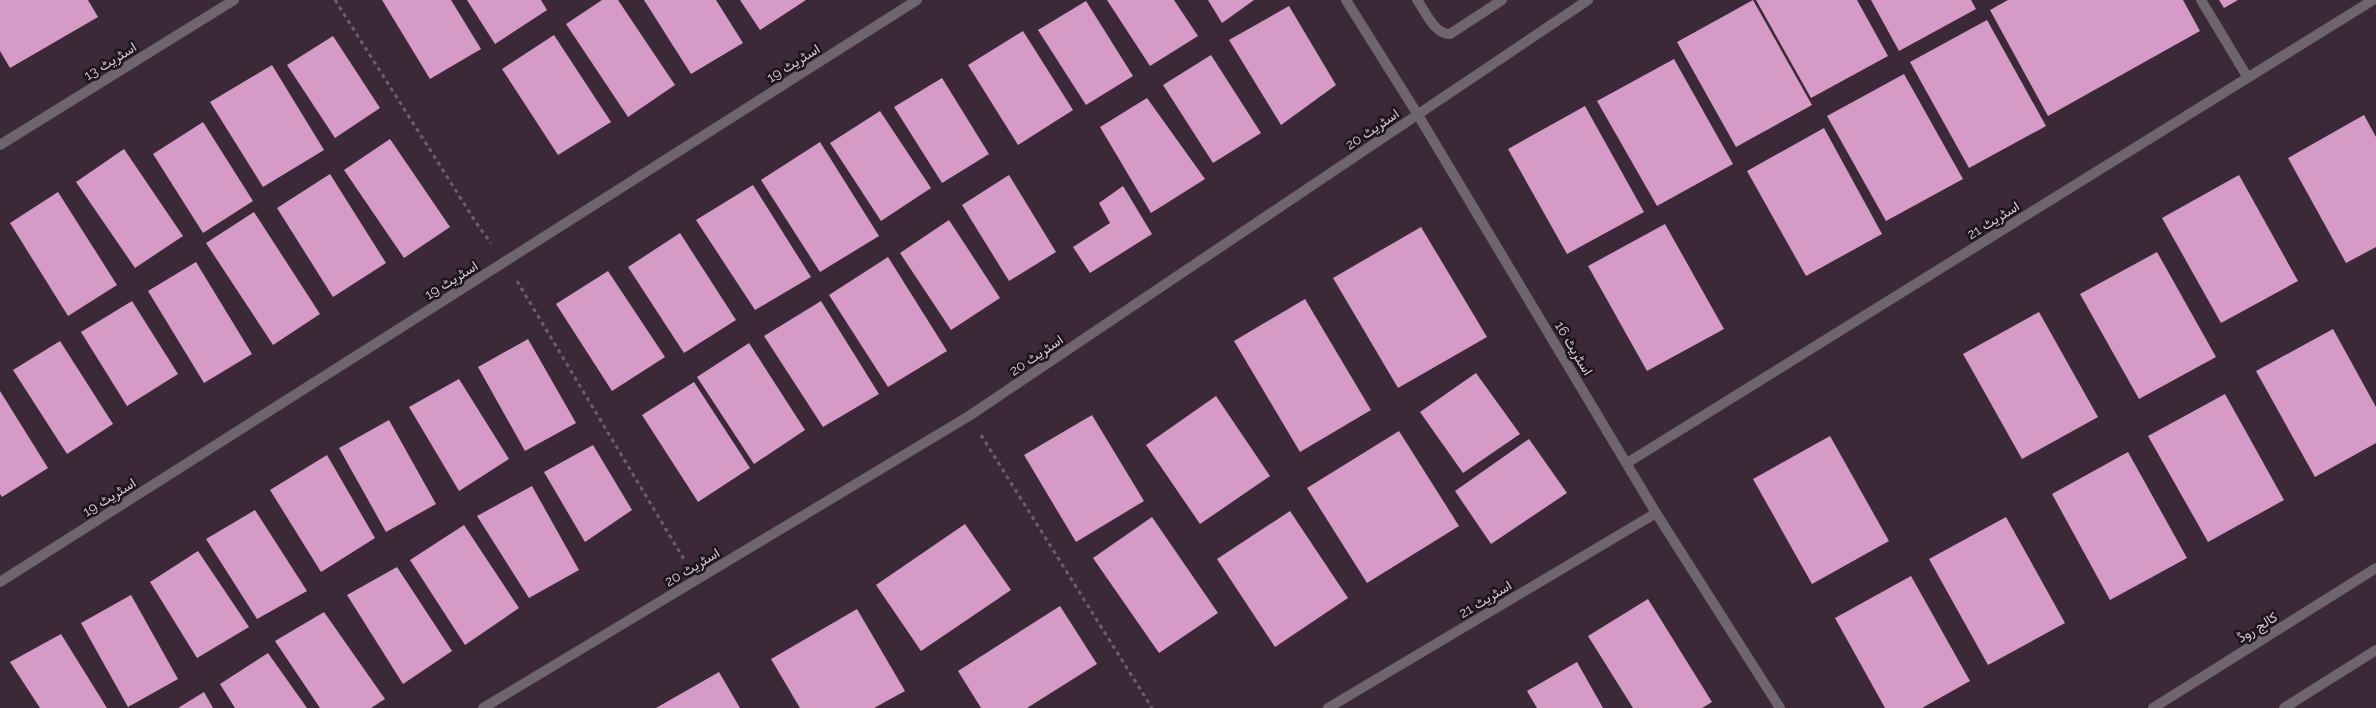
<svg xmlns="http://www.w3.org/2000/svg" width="2376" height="708" viewBox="0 0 2376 708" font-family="Raleway,Vazirmatn,sans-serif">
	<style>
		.building { fill: #d59bc6 }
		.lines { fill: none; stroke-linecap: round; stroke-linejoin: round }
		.path { stroke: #6e5e6a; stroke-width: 3; stroke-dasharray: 4 4; stroke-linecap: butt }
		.service { stroke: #6f656c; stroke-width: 10 }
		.minor { stroke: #6f656c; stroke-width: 10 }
		.tertiary { stroke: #6f656c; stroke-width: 10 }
		.labels { text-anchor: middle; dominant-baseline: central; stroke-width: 5; stroke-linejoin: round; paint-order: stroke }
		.street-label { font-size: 14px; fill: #d9cdd6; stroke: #1d151b }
	</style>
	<rect width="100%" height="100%" fill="#3b2937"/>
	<g class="building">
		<path d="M0 0H88L98 17 10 68 0 51Z"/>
		<path d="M382 0H451L481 49 430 79Z"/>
		<path d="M467 0H541L547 10 495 44Z"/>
		<path d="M602 0H618L675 85 628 117 566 24Z"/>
		<path d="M644 0H716L743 43 691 74Z"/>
		<path d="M740 0H806L760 30Z"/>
		<path d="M1107 0H1174L1198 36 1150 66Z"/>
		<path d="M1208 0H1254L1222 23Z"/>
		<path d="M1753 0 1812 105 1736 147 1677 42Z"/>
		<path d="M1756 0H1857L1888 56 1811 98Z"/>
		<path d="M1871 0H1971L1976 9 1899 51Z"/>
		<path d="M2008 0H2183L2200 31 2048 116 1990 10Z"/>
		<path d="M2219 0H2238L2224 8Z"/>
		<path d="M1086 1 1133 76 1086 105 1038 30Z"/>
		<path d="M1289 6 1336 85 1281 125 1229 40Z"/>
		<path d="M1987 20 2046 126 1969 168 1910 62Z"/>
		<path d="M1023 31 1073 110 1018 145 968 65Z"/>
		<path d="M554 35 611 122 558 155 502 69Z"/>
		<path d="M333 36 380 108 335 138 287 65Z"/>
		<path d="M1211 55 1261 133 1213 163 1163 85Z"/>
		<path d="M1674 59 1733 164 1657 206 1597 101Z"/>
		<path d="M272 65 324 150 263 187 210 102Z"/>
		<path d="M1904 74 1963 179 1886 221 1827 116Z"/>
		<path d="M942 78 989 154 942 183 894 107Z"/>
		<path d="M1147 98 1205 179 1151 213 1100 127Z"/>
		<path d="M1585 106 1644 212 1567 254 1508 149Z"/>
		<path d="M880 111 931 188 881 221 830 143Z"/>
		<path d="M2364 115 2376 137V247L2346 263 2288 158Z"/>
		<path d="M203 122 253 201 203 233 153 154Z"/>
		<path d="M1824 128 1882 234 1806 276 1747 171Z"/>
		<path d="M390 139 450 227 404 258 344 170Z"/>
		<path d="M820 142 879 236 820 272 761 180Z"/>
		<path d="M124 149 183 236 135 268 76 182Z"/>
		<path d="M330 174 386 263 333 297 277 208Z"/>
		<path d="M1009 175 1056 252 1009 281 962 205Z"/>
		<path d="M2239 175 2298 281 2221 323 2162 218Z"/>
		<path d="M753 185 811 277 755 310 696 220Z"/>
		<path d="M1123 186 1152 234 1090 273 1073 247 1110 223 1099 203Z"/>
		<path d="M58 192 117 285 68 316 10 223Z"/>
		<path d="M254 212 320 314 273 345 206 243Z"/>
		<path d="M949 220 1000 298 951 330 900 253Z"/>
		<path d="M1665 224 1724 329 1647 371 1588 266Z"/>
		<path d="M1421 227 1487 337 1398 388 1333 278Z"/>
		<path d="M680 233 736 320 684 353 628 267Z"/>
		<path d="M2157 252 2216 357 2139 399 2080 294Z"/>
		<path d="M888 257 947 351 888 387 829 295Z"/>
		<path d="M196 262 252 354 204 383 148 291Z"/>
		<path d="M608 271 665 357 612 391 556 304Z"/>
		<path d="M1305 299 1371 410 1300 452 1234 341Z"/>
		<path d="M132 301 178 374 127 406 81 332Z"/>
		<path d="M821 301 879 394 823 427 764 336Z"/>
		<path d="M2039 312 2098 417 2022 459 1963 354Z"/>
		<path d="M2333 329 2376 407V443L2315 477 2256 371Z"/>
		<path d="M528 339 576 423 525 451 478 367Z"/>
		<path d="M60 341 113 424 67 454 13 370Z"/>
		<path d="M749 343 805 430 754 464 697 377Z"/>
		<path d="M1476 373 1520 434 1463 473 1420 412Z"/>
		<path d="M459 379 509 459 459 491 409 407Z"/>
		<path d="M694 382 750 468 698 502 642 415Z"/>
		<path d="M0 391 48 468 2 497 0 494Z"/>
		<path d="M2225 394 2284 500 2208 542 2148 436Z"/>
		<path d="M1216 396 1270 476 1200 524 1146 445Z"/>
		<path d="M1092 415 1144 501 1076 542 1024 455Z"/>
		<path d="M389 420 436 504 386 532 339 448Z"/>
		<path d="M1399 431 1459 526 1367 583 1307 488Z"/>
		<path d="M1830 436 1889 541 1812 584 1753 479Z"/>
		<path d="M1529 439 1567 493 1491 544 1455 491Z"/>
		<path d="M593 445 632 510 585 542 544 472Z"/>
		<path d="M2128 452 2187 558 2110 600 2052 494Z"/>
		<path d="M327 455 375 538 321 572 270 490Z"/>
		<path d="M532 486 579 570 529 598 477 516Z"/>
		<path d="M255 510 307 591 257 619 206 539Z"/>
		<path d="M1290 511 1348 598 1275 647 1217 559Z"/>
		<path d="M1152 517 1218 613 1159 653 1093 558Z"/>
		<path d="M2006 517 2065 623 1988 665 1929 559Z"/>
		<path d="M965 524 1011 590 921 651 876 585Z"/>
		<path d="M464 525 519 608 465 645 410 560Z"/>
		<path d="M198 551 249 627 197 658 150 582Z"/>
		<path d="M397 567 452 651 403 684 347 595Z"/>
		<path d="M1911 576 1970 681 1922 708H1885L1835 618Z"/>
		<path d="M131 595 178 679 128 707 81 623Z"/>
		<path d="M1648 599 1712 702 1702 708H1633L1588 636Z"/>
		<path d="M1060 606 1097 664 1027 708H981L958 671Z"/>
		<path d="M857 609 905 691 874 708H800L771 659Z"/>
		<path d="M324 612 385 699 371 708H320L275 641Z"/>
		<path d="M61 634 107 708H40L10 662Z"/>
		<path d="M268 653 307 708H235L220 684Z"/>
		<path d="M1577 662 1603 708H1537L1527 691Z"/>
		<path d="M719 672 740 708H656Z"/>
		<path d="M204 692 213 708H178Z"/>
	</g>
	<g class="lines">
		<g class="path">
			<path d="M335 0 477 224 491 243"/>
			<path d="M517 281 685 561"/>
			<path d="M981 435 1152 708"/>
		</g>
		<g class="service">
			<path d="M1417 0C1426 12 1434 34 1450 34L1502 0"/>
			<path d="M2201 0 2248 78"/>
		</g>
		<g class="minor">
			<path d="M1346 0 1418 115 1656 513 1780 708"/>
			<path d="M0 145 234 0"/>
			<path d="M1627 463 2373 0"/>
			<path d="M0 582 917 0"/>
			<path d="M483 708 969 416 1588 0"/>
			<path d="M1328 708 1656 513"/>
		</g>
		<g class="tertiary">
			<path d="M2153 708 2376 568"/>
			<path d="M2284 708 2376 650"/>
		</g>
	</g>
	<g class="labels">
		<g class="street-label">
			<text transform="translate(110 61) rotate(-32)">اسٹریٹ 13</text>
			<text transform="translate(793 63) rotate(-32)">اسٹریٹ 19</text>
			<text transform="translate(1372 129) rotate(-34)">اسٹریٹ 20</text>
			<text transform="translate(1993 220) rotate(-32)">اسٹریٹ 21</text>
			<text transform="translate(451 280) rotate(-32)">اسٹریٹ 19</text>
			<text transform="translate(1574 348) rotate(59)">اسٹریٹ 16</text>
			<text transform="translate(1036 355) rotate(-34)">اسٹریٹ 20</text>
			<text transform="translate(109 497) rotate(-32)">اسٹریٹ 19</text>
			<text transform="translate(692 567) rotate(-31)">اسٹریٹ 20</text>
			<text transform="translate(1485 599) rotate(-31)">اسٹریٹ 21</text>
			<text transform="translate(2257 627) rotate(-32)">کالج روڈ</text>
		</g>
	</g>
</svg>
